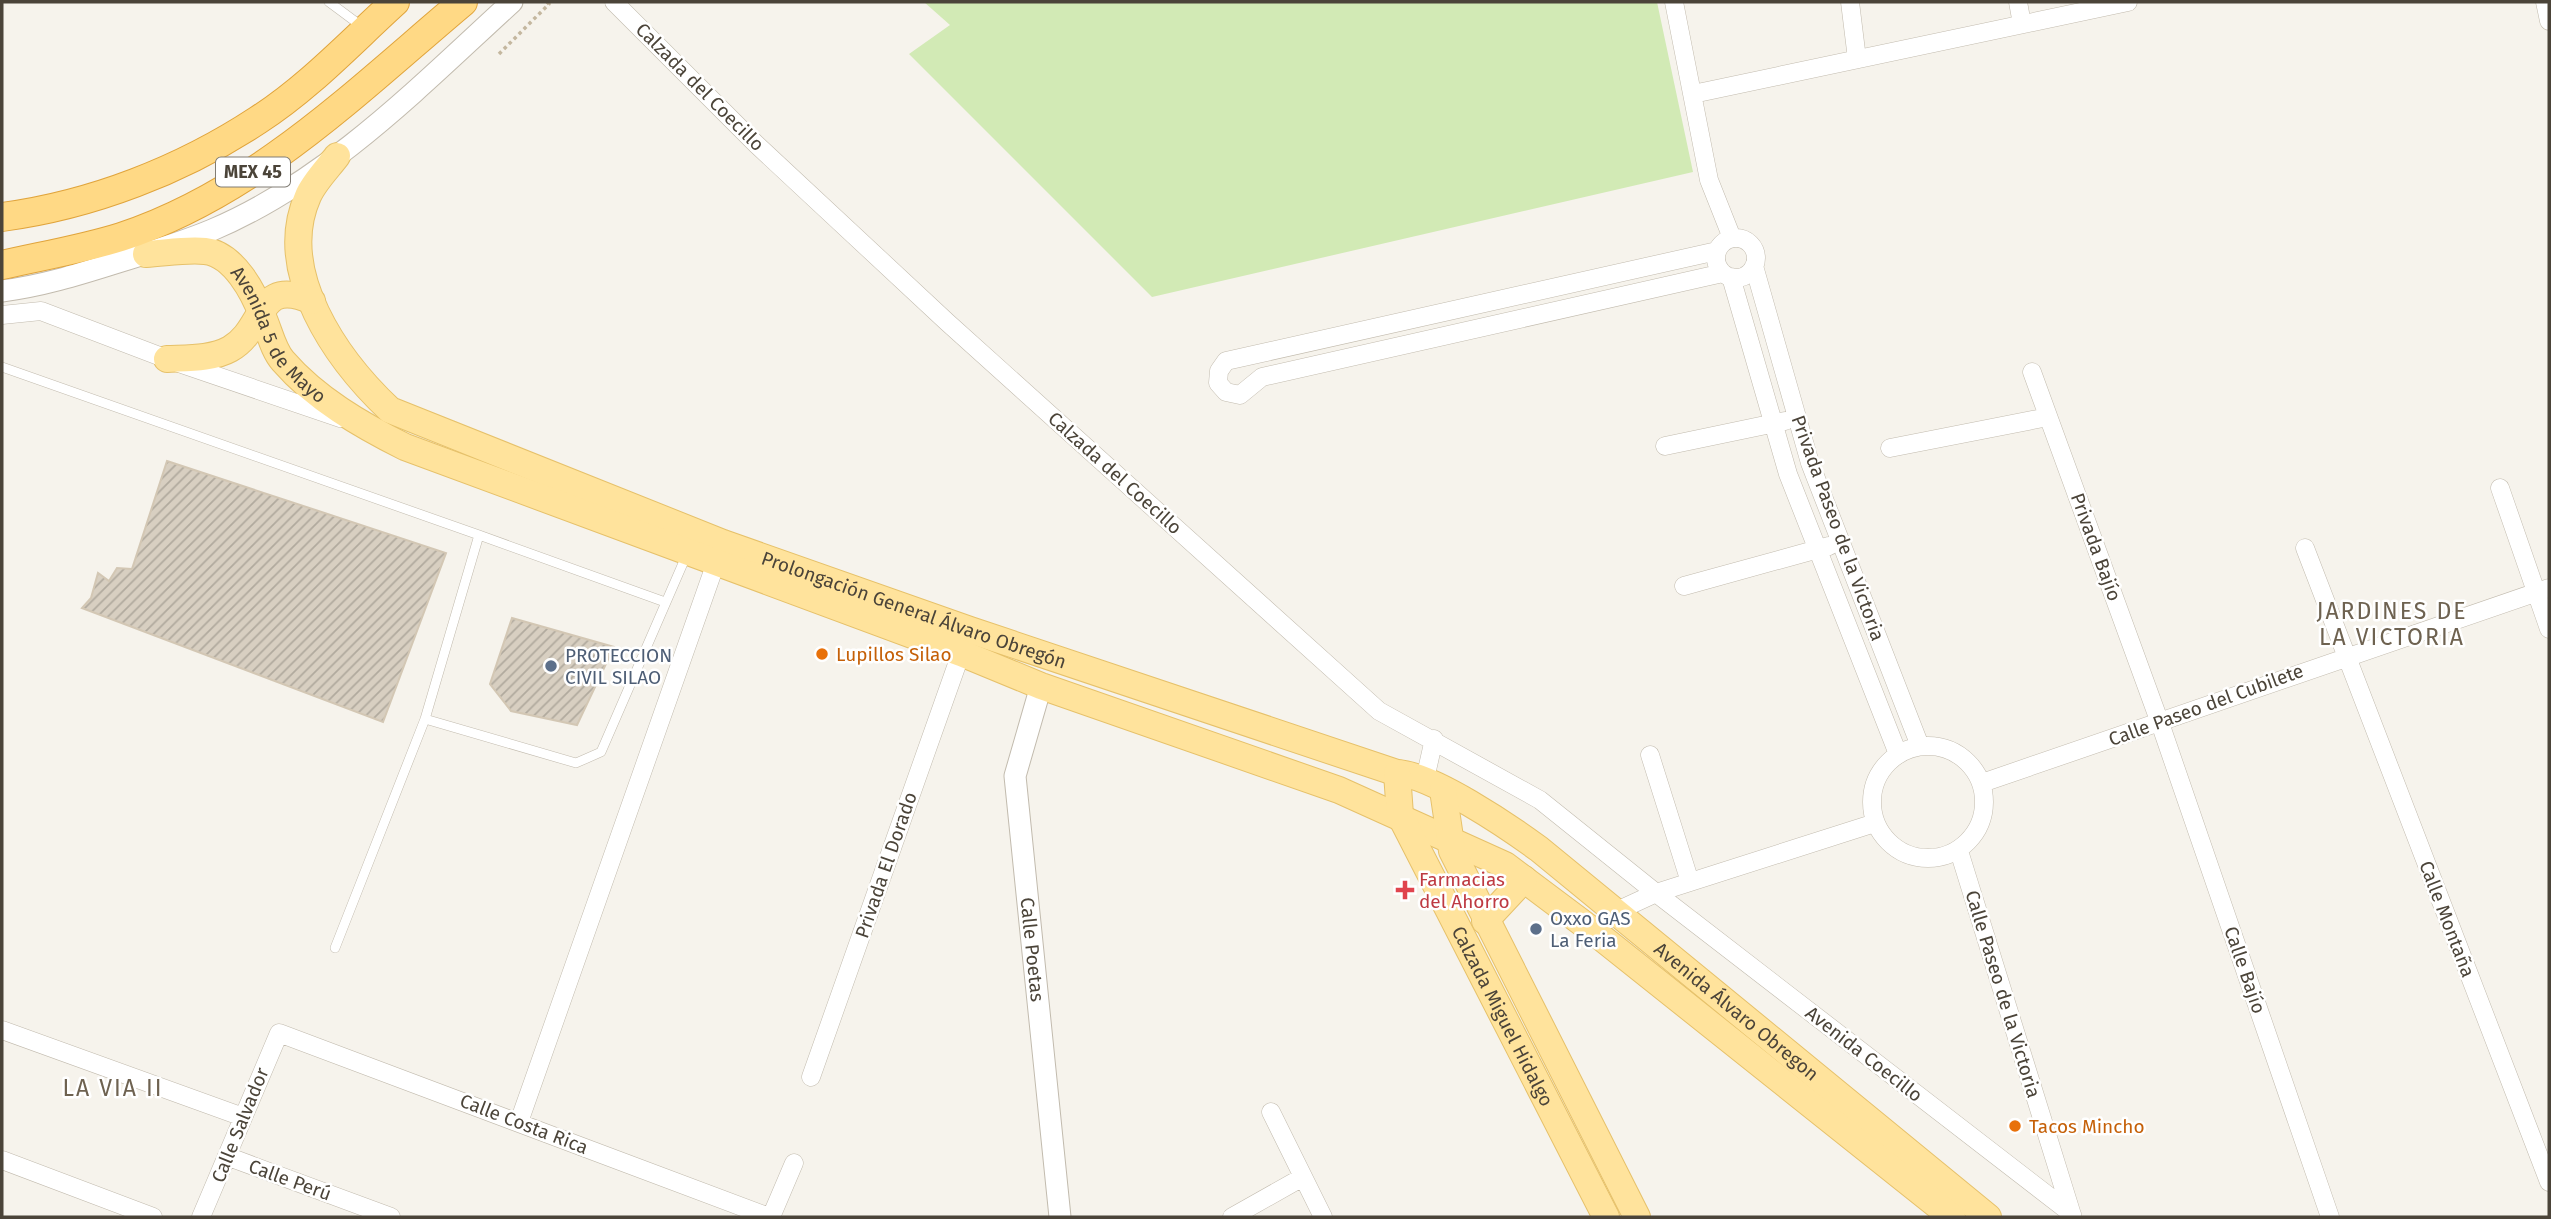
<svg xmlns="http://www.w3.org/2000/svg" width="2551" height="1219" font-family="'Fira Sans',sans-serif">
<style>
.green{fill:#d2eab5}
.building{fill:url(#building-hatch);stroke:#d3c7b4;stroke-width:2}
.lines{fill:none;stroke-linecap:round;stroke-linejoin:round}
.service-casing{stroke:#c2bbae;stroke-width:10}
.minor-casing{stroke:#c2bbae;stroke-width:19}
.tertiary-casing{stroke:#c2bbae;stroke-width:23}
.primary-casing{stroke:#e6c16a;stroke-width:28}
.trunk-casing{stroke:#e0a43c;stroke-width:30}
.path{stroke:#c4b79f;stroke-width:3.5;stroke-dasharray:3.5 3.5;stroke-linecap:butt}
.service{stroke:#fff;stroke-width:9}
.minor{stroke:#fff;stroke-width:18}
.tertiary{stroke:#fff;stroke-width:21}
.primary{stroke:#ffe39c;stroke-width:26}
.trunk{stroke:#ffd985;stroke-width:28}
.food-dot{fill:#e8710a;stroke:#fff;stroke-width:2.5}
.service-dot{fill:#5c6f8a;stroke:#fff;stroke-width:2.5}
.health-dot{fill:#e0444e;stroke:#fff;stroke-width:2.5}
.labels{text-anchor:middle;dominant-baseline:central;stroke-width:5;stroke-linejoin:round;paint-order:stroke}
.shield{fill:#fff;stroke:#817c74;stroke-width:2}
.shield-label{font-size:18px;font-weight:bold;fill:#4b4439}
.street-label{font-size:19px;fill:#4b4439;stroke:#fff}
.food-label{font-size:19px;fill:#c56008;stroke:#fff;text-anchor:start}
.service-label{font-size:19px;fill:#4e5e75;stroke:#fff;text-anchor:start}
.health-label{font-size:19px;fill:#be3a42;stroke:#fff;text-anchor:start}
.quarter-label{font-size:23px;letter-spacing:2px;fill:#6e6250;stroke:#fff}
</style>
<defs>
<pattern id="building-hatch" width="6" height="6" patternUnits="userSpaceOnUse" patternTransform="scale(1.75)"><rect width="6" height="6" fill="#d8cfc1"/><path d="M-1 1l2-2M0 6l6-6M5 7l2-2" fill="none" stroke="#b1aa9e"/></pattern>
</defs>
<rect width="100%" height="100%" fill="#f6f3ec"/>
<path class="green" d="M924,2h733l36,170 -541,125 -243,-243 41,-29z"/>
<path class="building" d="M167,461l279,92 -63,169 -301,-114 9,-10 7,-25 11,8 8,-13 15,1z
M512,618l102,29 -37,78 -66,-14 -21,-27z"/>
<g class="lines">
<g class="service-casing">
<path id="service" d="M329,2l35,26
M2,367l477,168
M425,719l151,44 25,-11 86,-198
M335,948l90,-229 54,-184 186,67"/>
</g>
<g class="minor-casing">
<path id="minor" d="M614,2l142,142 191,178 432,389 161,89 116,93 416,321
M1674,2l35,178 23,58
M1850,2l7,57
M2018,2l4,22
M2545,2l4,19
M1693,94l435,-92
M1716 258a20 20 0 1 1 40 0a20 20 0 1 1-40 0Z
M1717,251l-491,110 -7,10 -1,12 8,9 14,3 22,-18 461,-104
M1754,266l56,197 110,283
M1731,277l57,197 110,280
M2,315l39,-4 126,48 173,59
M2032,372l128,351 170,494
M1665,446l120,-25
M1890,448l158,-31
M2500,488l49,141
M2305,548l244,634
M1684,586l145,-40
M1872 802a56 56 0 1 1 112 0a56 56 0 1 1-112 0Z
M1650,755l40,127
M1425,779l9,-40
M1982,783l567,-195
M1959,851l113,364
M1610,919l7,-8 39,-18 219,-70
M2,1030l241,87
M811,1077l150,-424
M1271,1112l52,105
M519,1122l200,-568
M229,1157l162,60
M2,1160l151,57
M201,1217l78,-184 490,184
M771,1217l23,-54
M1232,1217l71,-40"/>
</g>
<g class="tertiary-casing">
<g id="tertiary">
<path d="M2,291c39,-5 75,-16 113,-28 33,-10 66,-20 97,-33 116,-49 208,-144 300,-228"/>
<path id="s1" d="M1041,686l-26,90 45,441"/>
</g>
</g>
<g class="primary-casing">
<g id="primary">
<path id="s2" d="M337,156c-9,12 -23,26 -29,40 -34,76 29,164 82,214l333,133 247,87 427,143c34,1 112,54 142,76l449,368"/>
<path id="s3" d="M146,254c19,-1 40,-5 59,-3 29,3 49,42 58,66 6,13 10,33 20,44 33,38 78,64 122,86l556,206 80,33 298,104 166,75 92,69 355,283"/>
<path d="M167,359c21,-1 45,0 63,-10 36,-20 26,-73 82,-48"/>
<path id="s4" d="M1397,773l3,42 206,402"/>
<path d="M1443,790l9,61 185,366"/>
<path d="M1485,921l39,-42"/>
</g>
</g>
<g class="trunk-casing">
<path id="trunk" d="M2,217c90,-12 180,-47 256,-97 50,-32 93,-78 137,-118
M2,265c39,-9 81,-16 119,-28 134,-44 236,-146 342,-235"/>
</g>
<path class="path" d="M499,54l50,-50 -2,-2"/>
<use href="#service" class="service"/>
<use href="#minor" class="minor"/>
<use href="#tertiary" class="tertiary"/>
<use href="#primary" class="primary"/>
<use href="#trunk" class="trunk"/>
</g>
<g class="food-dot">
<circle cx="822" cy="654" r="7"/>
<circle cx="2015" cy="1126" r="7"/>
</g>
<g class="service-dot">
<circle cx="551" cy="666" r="7"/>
<circle cx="1536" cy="929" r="7"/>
</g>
<path class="health-dot" d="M1401.5 879.5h7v7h7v7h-7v7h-7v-7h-7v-7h7z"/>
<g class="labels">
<rect class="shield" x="216" y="157.5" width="74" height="29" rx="5"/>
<g class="shield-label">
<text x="253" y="172">MEX 45</text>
</g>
<g class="street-label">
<text transform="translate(700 87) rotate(45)">Calzada del Coecillo</text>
<text stroke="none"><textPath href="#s3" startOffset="175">Avenida 5 de Mayo</textPath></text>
<text transform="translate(1115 473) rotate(42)">Calzada del Coecillo</text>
<text transform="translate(1838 528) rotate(70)">Privada Paseo de la Victoria</text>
<text transform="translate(2096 547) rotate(70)">Privada Bajío</text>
<text stroke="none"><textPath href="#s2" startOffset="854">Prolongación General Álvaro Obregón</textPath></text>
<text transform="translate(2206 705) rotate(-20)">Calle Paseo del Cubilete</text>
<text transform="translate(886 865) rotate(-71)">Privada El Dorado</text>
<text transform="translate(2447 919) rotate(69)">Calle Montaña</text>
<text stroke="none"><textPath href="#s1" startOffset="268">Calle Poetas</textPath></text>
<text transform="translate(2245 970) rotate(71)">Calle Bajío</text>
<text transform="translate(2003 994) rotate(73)">Calle Paseo de la Victoria</text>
<text stroke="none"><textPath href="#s2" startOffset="1782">Avenida Álvaro Obregon</textPath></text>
<text stroke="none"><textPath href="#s4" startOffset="268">Calzada Miguel Hidalgo</textPath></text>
<text transform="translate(1864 1054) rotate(38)">Avenida Coecillo</text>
<text transform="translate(524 1124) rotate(21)">Calle Costa Rica</text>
<text transform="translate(240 1125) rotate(-68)">Calle Salvador</text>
<text transform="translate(290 1180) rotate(20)">Calle Perú</text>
</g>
<g class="food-label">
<text x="836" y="654">Lupillos Silao</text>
<text x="2029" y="1126">Tacos Mincho</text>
</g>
<g class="service-label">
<text x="565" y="655">PROTECCION<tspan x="565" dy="22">CIVIL SILAO</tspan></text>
<text x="1550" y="918">Oxxo GAS<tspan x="1550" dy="22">La Feria</tspan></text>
</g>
<g class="health-label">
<text x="1419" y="879">Farmacias<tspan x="1419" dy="22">del Ahorro</tspan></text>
</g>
<g class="quarter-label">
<text x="2392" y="611">JARDINES DE<tspan x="2392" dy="26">LA VICTORIA</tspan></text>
<text x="113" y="1088">LA VIA II</text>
</g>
</g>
<rect width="2551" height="1219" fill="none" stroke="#4b4439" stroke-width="7"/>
</svg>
